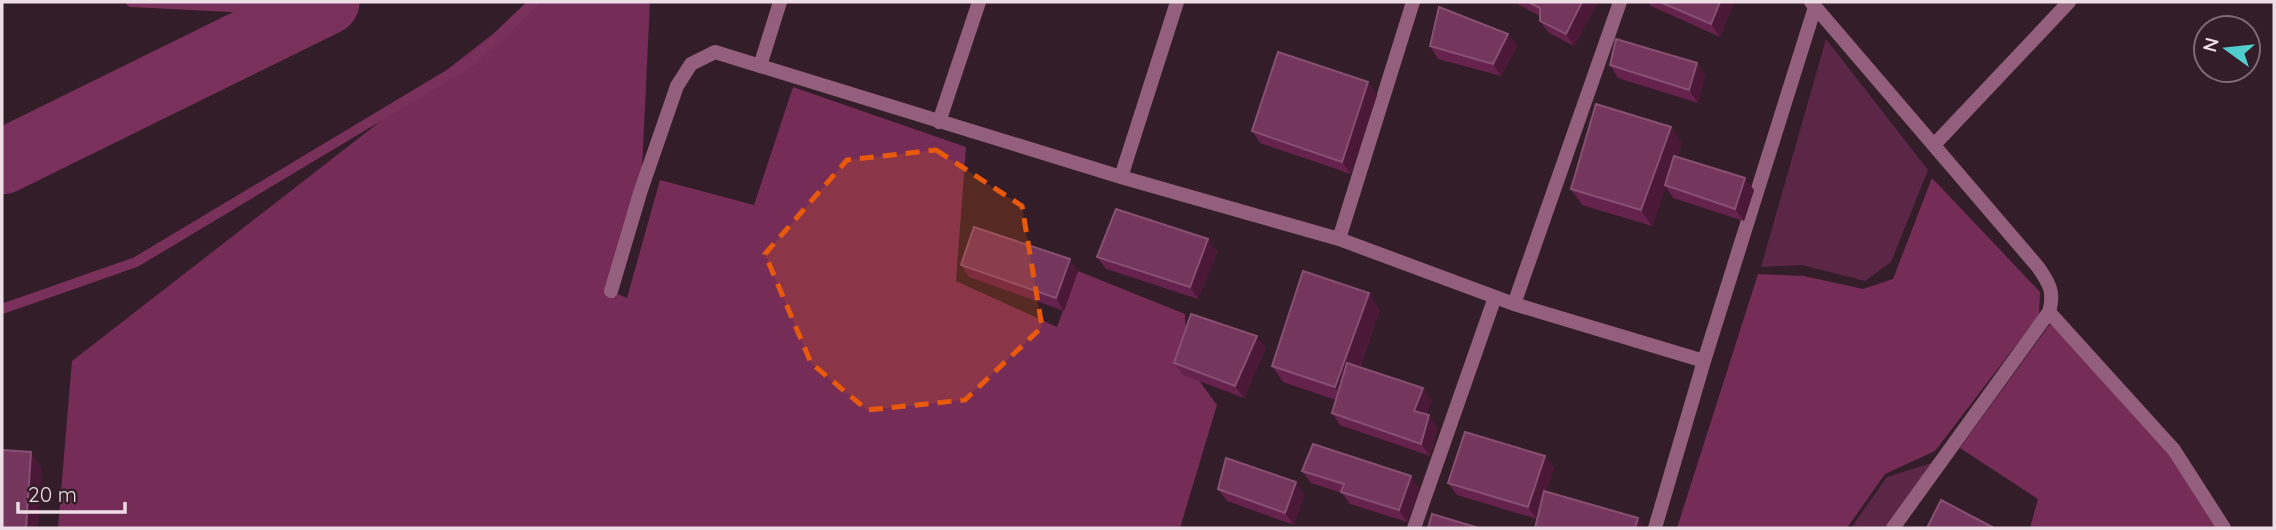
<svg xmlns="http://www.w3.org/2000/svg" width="2276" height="530" font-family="Quicksand,sans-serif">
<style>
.green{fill:#5c2746}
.forest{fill:#752d58}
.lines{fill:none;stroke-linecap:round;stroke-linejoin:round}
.stream{stroke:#79315c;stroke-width:10}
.river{stroke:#79315c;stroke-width:65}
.service{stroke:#935f7c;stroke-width:14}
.minor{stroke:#935f7c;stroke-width:14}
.wall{fill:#65224c}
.shaded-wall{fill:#4b1837}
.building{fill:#74365d;stroke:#875072;stroke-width:2}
.marked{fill:#e8590c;fill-opacity:0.2;stroke:#e8590c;stroke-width:5;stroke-dasharray:14 9;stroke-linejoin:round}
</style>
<rect width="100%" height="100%" fill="#331d29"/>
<path class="green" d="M1826,39l102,131 -37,92 -26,19 -63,-16 -41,2z
M1935,462l-22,37 -27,29h-35l36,-51z"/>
<path class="forest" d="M534,2h116l-9,188 -30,101 16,7 33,-118 94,25 39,-118 173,60 -10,134 101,46 21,-56 107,43 2,50 30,41 -37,123h-1122l14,-167z
M1932,178l108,114 -1,23 -104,136 -50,23 -38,54h-170l81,-254 46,2 59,13 30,-10z
M2050,324l124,126 50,78h-194l8,-29 -78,-51z"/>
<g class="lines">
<path class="stream" d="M131,2l163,8 9,-8
M2,309l134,-47 337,-202 61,-58"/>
<path class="river" d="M2,162l325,-160"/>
<path class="service" d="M1934,145l135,-143"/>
<path class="minor" d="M1811,2l227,265c11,16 17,25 11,45l-156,216
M760,66l20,-64
M939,122l40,-120
M1121,177l56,-175
M1339,239l74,-237
M611,291l30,-101 36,-104 14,-22 24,-12 406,125 218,62 175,65 190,57
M1514,304l106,-302
M2049,312l125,138 50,78
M1414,528l81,-231
M1655,528l49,-167 111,-354"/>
</g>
<path class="wall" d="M1517,2h81l-24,44 -25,-13 -9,-12v-5l-21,-11z
M1648,2h86l-14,35 -69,-31z
M1508,34l9,12 -16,30 -63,-17 -8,-13z
M1697,63l8,13 -7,27 -80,-25 -8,-13z
M1368,82l9,13 -26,79 -91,-31 -8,-12z
M1671,127l11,16 -5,14 77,33 -10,31 -71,-23 -7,-11 -14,39 -70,-21 -11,-16z
M1208,239l9,13 -19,47 -92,-30 -9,-12z
M961,265l117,6 -14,40 -95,-34z
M1380,310l-20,57 72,33 -6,14 12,14 -8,28 -90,-31 -8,-12 4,-13 -53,-18 -11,-16z
M1266,348l-22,50 -61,-23 -9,-12z
M1545,456l9,12 -17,51 -80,-24 -9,-12z
M1302,471l118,18 -13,33 -57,-18 -8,-11 -31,-10z
M1218,489l86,6 -10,30 -67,-24z"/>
<path class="shaded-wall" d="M1582,2h16l-24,44 -8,-12z
M1720,2h14l-14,35 -9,-13z
M1508,34l9,12 -16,30 -8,-12z
M1697,63l8,13 -7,27 -9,-13z
M1368,82l9,13 -26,79 -9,-12z
M1671,127l11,16 -15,43 -2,-1 1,2 -14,39 -11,-16z
M1745,178l9,12 -10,31 -9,-12z
M1208,239l9,13 -19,47 -8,-12z
M1070,259l8,12 -14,40 -8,-13z
M1369,293l11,17 -34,93 -11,-16z
M1257,336l9,12 -22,50 -9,-12z
M1423,388l9,12 -9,23 -9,-12z
M1429,415l9,13 -8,28 -9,-12z
M31,452l11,16 -4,60h-12z
M1545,456l9,12 -17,51 -9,-12z
M1411,476l9,13 -13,33 -8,-12z
M1296,482l8,13 -10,30 -9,-12z
M1638,518l7,10h-10z"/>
<path class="building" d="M1528,2h54l-16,32 -26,-13v-13z
M1660,2h60l-9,22z
M1439,7l69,27 -15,30 -63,-18z
M1616,39l81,24 -8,27 -79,-25z
M1278,52l90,30 -26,80 -90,-31z
M1596,104l75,23 -30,83 -70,-21z
M1674,156l71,22 -10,31 -70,-24z
M1116,209l92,30 -18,48 -93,-30z
M974,227l96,32 -14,39 -95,-33z
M1303,271l66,22 -34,94 -63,-21z
M1191,314l66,22 -22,50 -61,-23z
M1347,363l76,25 -9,23 15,4 -8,29 -89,-31z
M1465,432l80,24 -17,51 -80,-24z
M1313,444l98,32 -12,34 -58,-18 3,-8 -42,-13z
M2,450l29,2 -5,76h-24z
M1226,458l70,24 -11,31 -67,-24z
M1544,491l94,27 -3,10h-100z
M1941,500l53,28h-67z
M1432,514l47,14h-51z"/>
<path class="marked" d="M936,150l86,56 20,121 -77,73 -98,10 -56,-47 -46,-109 82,-94z"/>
<rect width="2276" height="530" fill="none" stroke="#eddde5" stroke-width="7"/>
<g transform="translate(2227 49) rotate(285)"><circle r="33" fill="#331d29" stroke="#7d6a74" stroke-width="2"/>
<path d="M0-5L12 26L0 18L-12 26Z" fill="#52cdce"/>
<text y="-10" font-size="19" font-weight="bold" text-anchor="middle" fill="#eddde5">N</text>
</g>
<path d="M18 502v10h107v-10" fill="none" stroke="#eddde5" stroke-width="3.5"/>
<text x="28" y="502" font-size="21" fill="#eddde5" stroke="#331d29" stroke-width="5" paint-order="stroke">20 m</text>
</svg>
